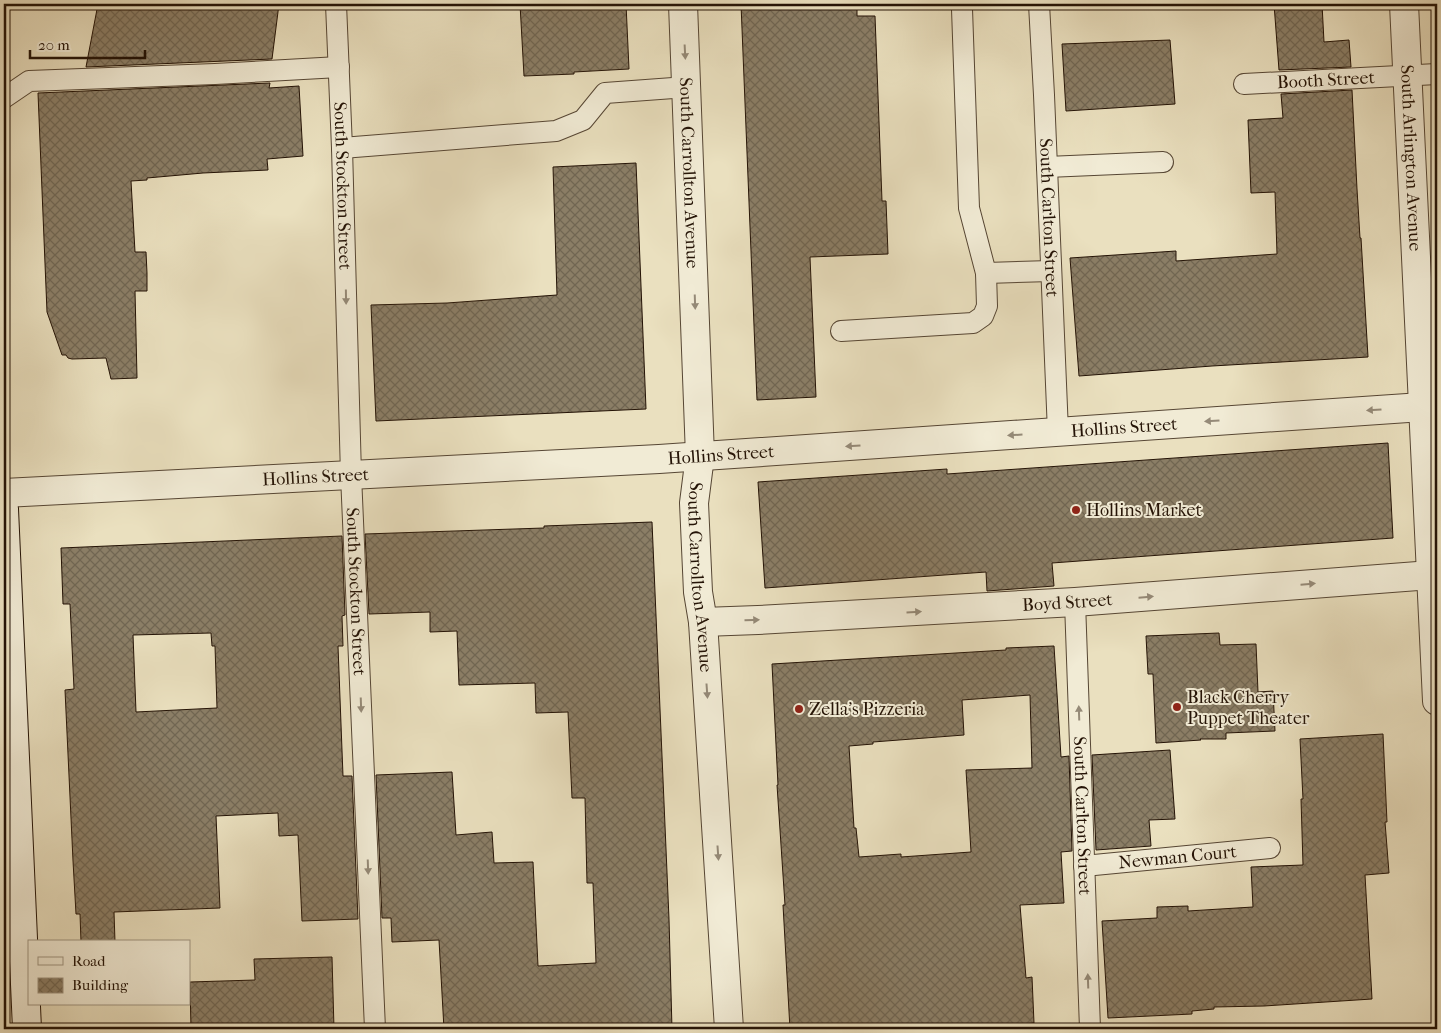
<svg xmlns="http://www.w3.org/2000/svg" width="1441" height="1033" font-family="'IM FELL French Canon',serif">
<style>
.building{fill:url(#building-cross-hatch);stroke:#241306;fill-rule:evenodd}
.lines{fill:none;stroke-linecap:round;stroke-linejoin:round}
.lane-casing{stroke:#564634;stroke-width:22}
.street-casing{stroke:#564634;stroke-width:30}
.secondary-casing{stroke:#241306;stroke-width:30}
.lane{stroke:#f1ebd5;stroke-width:20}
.street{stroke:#f1ebd5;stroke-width:28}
.secondary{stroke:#f1ebd5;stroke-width:28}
.oneway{fill:#958a78}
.poi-dot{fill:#8f2418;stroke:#f1ebd5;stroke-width:2}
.labels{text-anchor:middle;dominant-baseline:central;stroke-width:4;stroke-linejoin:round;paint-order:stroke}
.street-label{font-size:18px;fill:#241306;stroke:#f1ebd5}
.poi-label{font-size:18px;fill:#241306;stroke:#f1ebd5;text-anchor:start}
</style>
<defs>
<pattern id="building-cross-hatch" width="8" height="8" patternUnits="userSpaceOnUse" patternTransform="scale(1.25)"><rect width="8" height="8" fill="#8b7e66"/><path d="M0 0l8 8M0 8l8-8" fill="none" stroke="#716652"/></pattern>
</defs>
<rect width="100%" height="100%" fill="#eae0bf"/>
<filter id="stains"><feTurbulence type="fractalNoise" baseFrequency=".004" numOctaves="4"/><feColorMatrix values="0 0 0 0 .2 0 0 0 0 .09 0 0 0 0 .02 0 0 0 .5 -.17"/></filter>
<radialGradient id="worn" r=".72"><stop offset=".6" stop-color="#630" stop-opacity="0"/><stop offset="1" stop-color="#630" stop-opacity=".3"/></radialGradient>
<path class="building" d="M98,4h181l-7,55 -186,8z
M520,4h106l3,65 -55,3v2l-50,2z
M741,4h116v12h18l7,185h4l2,53 -78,3 6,140 -59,3z
M1274,4h48l2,38 25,-2 2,27 -72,3z
M1170,40l5,64 -109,7 -4,-67z
M270,83l-1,5 30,-2 4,70 -36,3 1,11 -65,3 -56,5v2l-16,1 4,71h11l1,21v18h-12l2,87 -26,1 -5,-21 -34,1 -4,-1 -2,-3h-4l-15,-43 -9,-219z
M1352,90l5,99 3,49h1l7,119 -156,9 -133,10 -9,-118 106,-7v10l101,-7 -2,-62 -24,1 -3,-73 35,-2 -2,-24z
M636,163l10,246 -270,12 -5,-116 76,-2 110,-8 -4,-128z
M1388,443l5,95 -341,25 2,23 -67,5 -1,-19 -221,16 -7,-106 189,-13v5z
M652,522l17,397 3,110h-228l-5,-89 -47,2 -1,-24h-9l-6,-143 76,-3 4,63 36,-3 2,31 39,-1 5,104 58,-3 -3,-80h-6l-2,-85h-13l-4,-86 -32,1 -1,-30 -76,2 -2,-54 -27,1v-20l-61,2 -4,-80 179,-6v-2z
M342,536l3,79 -3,1 1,30h-5l5,130h9l6,143 -56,2 -4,-86 -19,1 -1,-23 -62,3 4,92 -106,4 1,30h-34l-1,-28h-4l-3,-53 -8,-171 9,-1 -4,-85h-7l-2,-56zM211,633l1,13h3l2,62 -81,4 -3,-77z
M1219,633l1,12 36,-1 2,48 15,-1 2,40 -49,2v6h-26l1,1 -45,3 -3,-69h-5l-2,-38z
M1054,646l7,111 8,-1 3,95 -11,1 3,51 -44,2 6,73 6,-1 2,46 -70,6h-174l-7,-124h2l-8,-120h1l-6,-121 234,-14v-2zM1030,695l2,73 -66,2 5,82 -70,5v-3l-42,3 -3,-29h-2l-5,-82 24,-2v-2l91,-7 -2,-35z
M1383,734l4,88h-2l4,51 -24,2 7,124 -108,7 -50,1v2l-22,2v3l-84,4 -6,-97 55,-3v-11l31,-1v5l65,-4 -2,-40 52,-2 -2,-66h2l-3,-60z
M1170,750l5,69 -26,1 2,26 -55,4 -4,-95z
M332,957l2,72h-143l-1,-47 65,-2 -1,-21z"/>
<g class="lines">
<g class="lane-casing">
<g id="lane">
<path id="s1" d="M336,4l6,144 9,327 24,554"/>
<path id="s2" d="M1039,4l5,91 14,337"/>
<path id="s3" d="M1244,84l193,-10"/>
<path d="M4,98l25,-17 186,-7 124,-7"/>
<path d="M342,148l214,-17 27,-11 22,-27 82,-6"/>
<path d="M1047,167l116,-5"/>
<path d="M986,273l65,-2"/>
<path d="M841,331l132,-8 10,-7 4,-10 -1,-33 -17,-65 -7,-199"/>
<path id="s4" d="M1075,602l15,427"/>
<path id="s5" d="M1084,866l186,-18"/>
</g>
</g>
<g class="street-casing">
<g id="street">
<path id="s6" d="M683,4l17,452 -6,47 4,89 5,30 26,407"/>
<path id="s7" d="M1404,4l33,697"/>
<path id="s8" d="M4,493l655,-34 778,-53"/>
<path id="s9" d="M703,622l55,-2 317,-18 356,-27"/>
</g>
</g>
<g class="secondary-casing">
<path id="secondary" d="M4,509l23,520"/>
</g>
<use href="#lane" class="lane"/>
<use href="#street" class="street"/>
<use href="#secondary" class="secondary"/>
</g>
<defs><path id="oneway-solid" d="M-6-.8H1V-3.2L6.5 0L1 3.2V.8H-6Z" transform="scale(1.25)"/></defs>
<g class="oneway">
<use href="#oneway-solid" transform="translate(685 52) rotate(87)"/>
<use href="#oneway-solid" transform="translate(346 297) rotate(89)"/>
<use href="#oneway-solid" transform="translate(695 302) rotate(88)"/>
<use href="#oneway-solid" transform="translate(1374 410) rotate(176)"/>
<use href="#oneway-solid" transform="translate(1212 421) rotate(176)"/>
<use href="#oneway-solid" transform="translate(1015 435) rotate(176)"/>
<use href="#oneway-solid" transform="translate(853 446) rotate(176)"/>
<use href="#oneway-solid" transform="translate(1308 584) rotate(-5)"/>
<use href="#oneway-solid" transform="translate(1146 597) rotate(-5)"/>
<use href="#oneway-solid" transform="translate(914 612) rotate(-3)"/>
<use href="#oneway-solid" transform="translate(752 620) rotate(-2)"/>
<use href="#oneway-solid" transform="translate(707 691) rotate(86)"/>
<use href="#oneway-solid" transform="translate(361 705) rotate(88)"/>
<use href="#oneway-solid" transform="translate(1079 713) rotate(-92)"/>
<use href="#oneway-solid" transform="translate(718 853) rotate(86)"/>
<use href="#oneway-solid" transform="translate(368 867) rotate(88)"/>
<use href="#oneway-solid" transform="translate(1088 981) rotate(-92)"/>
</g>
<g class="poi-dot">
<circle cx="1076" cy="510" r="5"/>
<circle cx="1177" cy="707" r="5"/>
<circle cx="799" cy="709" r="5"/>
</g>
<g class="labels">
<g class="street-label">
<text stroke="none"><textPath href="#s3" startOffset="82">Booth Street</textPath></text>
<text stroke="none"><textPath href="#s7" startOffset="154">South Arlington Avenue</textPath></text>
<text stroke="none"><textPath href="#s6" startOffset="169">South Carrollton Avenue</textPath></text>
<text stroke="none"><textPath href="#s1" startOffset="182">South Stockton Street</textPath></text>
<text stroke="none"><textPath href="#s2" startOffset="214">South Carlton Street</textPath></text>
<text stroke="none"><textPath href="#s8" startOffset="1122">Hollins Street</textPath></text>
<text stroke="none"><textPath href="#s8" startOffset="718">Hollins Street</textPath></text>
<text stroke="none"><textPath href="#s8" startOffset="312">Hollins Street</textPath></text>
<text stroke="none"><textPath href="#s6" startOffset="574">South Carrollton Avenue</textPath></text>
<text stroke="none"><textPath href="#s1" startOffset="588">South Stockton Street</textPath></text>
<text stroke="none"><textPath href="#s9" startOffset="365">Boyd Street</textPath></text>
<text stroke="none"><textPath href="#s4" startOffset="214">South Carlton Street</textPath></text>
<text stroke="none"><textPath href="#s5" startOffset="94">Newman Court</textPath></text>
</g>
<g class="poi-label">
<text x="1086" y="510">Hollins Market</text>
<text x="1187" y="697">Black Cherry<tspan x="1187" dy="21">Puppet Theater</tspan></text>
<text x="809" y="709">Zella's Pizzeria</text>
</g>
</g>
<rect width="1441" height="1033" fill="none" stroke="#eae0bf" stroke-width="20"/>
<rect x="5" y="5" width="1431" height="1023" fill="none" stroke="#241306" stroke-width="2.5"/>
<rect x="10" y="10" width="1421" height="1013" fill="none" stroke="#241306"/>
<rect x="28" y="940" width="162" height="65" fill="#f1ebd5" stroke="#9f9582"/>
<rect x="38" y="957" width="25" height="8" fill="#f1ebd5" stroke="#9f9582"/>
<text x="72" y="966" font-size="15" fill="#241306">Road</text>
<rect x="38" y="978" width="25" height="15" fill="url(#building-cross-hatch)" stroke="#9f9582"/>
<text x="72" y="990" font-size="15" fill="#241306">Building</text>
<path d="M30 50v8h115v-8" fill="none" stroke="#241306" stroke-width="2.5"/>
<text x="38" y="50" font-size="15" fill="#241306" stroke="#f1ebd5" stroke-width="4" paint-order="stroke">20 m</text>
<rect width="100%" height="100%" filter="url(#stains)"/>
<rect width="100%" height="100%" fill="url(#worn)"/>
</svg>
